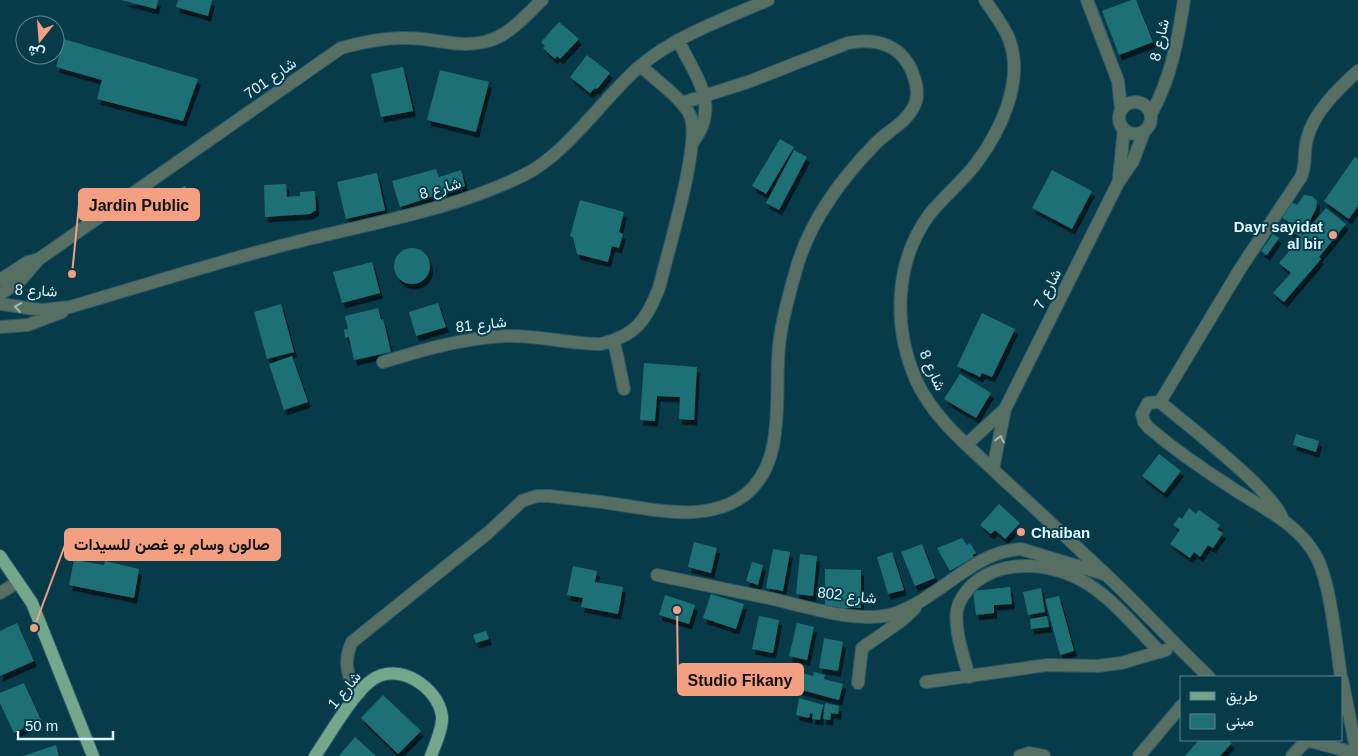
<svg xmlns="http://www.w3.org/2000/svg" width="1358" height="756" font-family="Helvetica,Vazirmatn,sans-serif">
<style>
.building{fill:#1f7076;filter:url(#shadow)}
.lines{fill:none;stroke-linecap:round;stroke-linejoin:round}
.minor-casing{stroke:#295967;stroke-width:14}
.major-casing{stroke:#295967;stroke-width:14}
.minor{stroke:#566f62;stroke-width:12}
.major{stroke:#73a78c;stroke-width:12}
.oneway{stroke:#a0b9b8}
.poi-dot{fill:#f2a081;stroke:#073b4a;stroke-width:2}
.labels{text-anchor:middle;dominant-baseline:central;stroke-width:4;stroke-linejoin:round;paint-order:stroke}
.street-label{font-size:15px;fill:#ddf5fe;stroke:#073b4a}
.poi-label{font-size:15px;font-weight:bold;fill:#ddf5fe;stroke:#073b4a;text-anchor:end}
.leader{fill:none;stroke:#f2a081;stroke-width:2}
.callout-dot{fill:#f2a081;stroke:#073b4a;stroke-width:2}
.callout{fill:#f2a081;stroke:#f2a081;stroke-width:2}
.callout-label{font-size:16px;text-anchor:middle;font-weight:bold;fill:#111}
</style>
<defs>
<filter id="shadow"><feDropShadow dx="3" dy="5.5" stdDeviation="0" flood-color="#0009"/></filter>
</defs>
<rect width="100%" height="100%" fill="#073b4a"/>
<path class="building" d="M121,0h37l-2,9z
M178,0h34l-4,16 -32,-9z
M1131,0h5l17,42 -34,13 -17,-44z
M559,22l20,17 -19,20 -3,-3 -2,3 -12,-11 2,-2 -4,-4z
M64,39l134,40 -15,42 -86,-22 5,-19 -46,-13z
M587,55l23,18 -13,16 -2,-1 -5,5 -20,-16z
M403,67l10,44 -32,6 -10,-43z
M440,70l49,12 -13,50 -49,-12z
M780,139l14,8 -28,47 -14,-8z
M794,150l13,7 -28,53 -13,-7z
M1355,157l3,2v47l-9,13 -25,-18z
M436,169l3,8 22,-7 4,16 -65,21 -8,-26z
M1052,170l40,21 -20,38 -40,-21z
M377,173l8,37 -39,9 -9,-37z
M286,184l1,13 13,-1v-4l15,-1 1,19 -6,4 -45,3 -1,-32z
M185,186l4,6 -19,11 -4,-7z
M1304,195l8,1 5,5 -1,8 -15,28 -17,-9 4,-7 -6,-3 9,-16 6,3z
M580,200l44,12 -5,20 4,2 -4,14 -7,-2 -4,16 -31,-8 -4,-17 -3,-1z
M1326,208l20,16 -27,33 2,2 -37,43 -11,-9 18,-20 -12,-10z
M1273,234l6,4 -12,17 -6,-4z
M394 266a18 18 0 1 1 36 0a18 18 0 1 1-36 0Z
M372,262l8,31 -38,10 -9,-31z
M438,303l8,24 -30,9 -7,-24z
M281,304l13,48 -27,7 -13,-47z
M378,308l3,12 2,-1 8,33 -37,8 -5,-23 -4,1 -1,-8 4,-1 -3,-13z
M982,313l33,16 -23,48 -10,-4 -2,4 -23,-11z
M292,356l16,46 -24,8 -15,-46z
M644,363l53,4 -3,53 -15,-1 1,-22 -23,-1 -2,25 -15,-1z
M960,374l31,19 -15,25 -32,-19z
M1296,434l23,7 -3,11 -23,-7z
M1159,454l22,17 -17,22 -22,-17z
M999,504l21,19 -15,16 -10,-9 -4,4 -11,-9z
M1189,508l7,6 3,-4 21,15 -3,4 6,4 -10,15 -5,-3 -8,12 -6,-5 -4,6 -20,-14 10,-14 -7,-5 6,-8 3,2z
M962,538l5,7 3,-2 6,10 -4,2 2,2 -24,14 -13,-23z
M694,542l23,6 -6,25 -23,-6z
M922,544l13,34 -20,8 -14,-34z
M773,549l17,3 -7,39 -17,-3z
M892,552l12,38 -16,4 -11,-37z
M800,554l17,2 -4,40 -17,-2z
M74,560l30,5 1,-4 34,8 -5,29 -65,-13z
M752,562l11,3 -5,20 -12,-4z
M573,566l24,5 -2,11 28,5 -5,27 -37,-7 2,-9 -16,-3z
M825,569l36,1v38h-36z
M1010,587l2,17 -18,1v8l-18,2 -3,-24z
M1041,588l4,24 -17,3 -5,-23z
M711,594l33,10 -8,25 -33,-11z
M665,595l30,10 -6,19 -30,-9z
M1059,596l15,55 -14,4 -15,-56z
M759,616l20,4 -6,33 -21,-4z
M1047,616l2,11 -18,2 -1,-10z
M17,623l17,38 -34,15v-45z
M797,623l17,4 -7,33 -18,-4z
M486,631l3,8 -13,4 -3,-8z
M824,638l19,4 -5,29 -19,-3z
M798,672l15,4 1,-4 11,3 -1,4 19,5 -4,16 -45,-12z
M24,683l17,37 -27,13 -14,-30v-10z
M383,695l38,36 -23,23 -37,-36z
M799,698l24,7 -3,15 -8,-1 1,-5 -3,-1 -1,5 -13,-3z
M825,703l14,3 -1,8 -7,-1 -1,7 -7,-1z
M355,737l21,19h-37z
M1199,740h29l4,3 -12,13h-35z
M56,745l3,11h-36z"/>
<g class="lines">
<g class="minor-casing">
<path id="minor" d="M985,0c8,12 19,26 24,39 16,42 -9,93 -34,126 -14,18 -32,32 -46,50 -35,48 -36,112 -13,165 18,40 55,68 86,98 32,29 64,59 96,89 38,35 73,74 111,110
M1087,0l31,81 3,28
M678,40c17,36 44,66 14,103
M1119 118a16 16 0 1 1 32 0a16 16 0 1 1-32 0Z
M1151,114c20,-35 27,-75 33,-114
M1119,178l5,-49
M0,280l28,-18 11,-3 302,-211c22,-6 44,-11 67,-10 26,0 50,10 76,4 24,-5 41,-26 58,-42
M0,294l19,-12 20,-23
M0,304l42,6 28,-3c75,-22 150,-46 226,-65 75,-19 157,-32 228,-67 42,-20 80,-78 116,-109 37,-31 85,-47 128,-66
M0,327l28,-2 34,-13
M614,341l10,48
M383,362c40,-12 80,-24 123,-26 31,-1 64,8 95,8 35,-8 46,-25 58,-56 8,-33 41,-142 32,-170 -5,-17 -37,-39 -50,-52
M1160,402l80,-133 61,-92c6,-13 2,-25 6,-38 6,-26 32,-51 51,-68
M967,444l38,-35
M993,469l12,-60 113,-226 15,-22 11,-29
M1283,520c-9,-29 -96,-95 -123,-118l-12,1 -6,11 2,8 5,6c25,21 52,40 80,58 31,21 70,37 88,72 14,28 19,87 24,119
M657,575c38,8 77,16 116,24 34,8 86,25 120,15 45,-14 80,-63 128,-65l83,25
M0,593l18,-11
M969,677c-5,-20 -15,-46 -12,-67 2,-10 9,-19 16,-26 32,-27 81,-21 115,0 27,17 50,46 72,68
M1342,679l15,75
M926,682l121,-17 51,1 23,-3 45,-13
M858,683l4,-35 39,-27 14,-13
M359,693c-13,-16 -16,-32 -7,-51l137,-110 33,-31 15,-5h12c24,3 48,5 72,9 39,6 90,17 125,-11 41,-33 28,-100 33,-147 2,-25 10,-53 17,-77 13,-48 46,-92 80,-127 13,-13 30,-20 38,-37 5,-9 3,-20 0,-29 -10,-31 -36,-40 -66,-34l-100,39 -66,21
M1306,740l52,14
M1020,756l9,-3 15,3
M1139,756l43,-51
M1292,756l15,-16"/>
</g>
<g class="major-casing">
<path id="major" d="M0,556l32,47 61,153
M315,756c14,-20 38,-63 57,-76 26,-19 66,7 70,36 1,12 -7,29 -11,40"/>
</g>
<use href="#minor" class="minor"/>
<use href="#major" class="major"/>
</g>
<defs><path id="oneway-chevron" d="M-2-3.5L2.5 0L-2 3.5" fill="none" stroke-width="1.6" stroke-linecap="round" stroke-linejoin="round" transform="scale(1.25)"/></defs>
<g class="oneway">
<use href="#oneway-chevron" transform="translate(18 307) rotate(-171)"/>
<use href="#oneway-chevron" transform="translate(1000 439) rotate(-79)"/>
</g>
<g class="poi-dot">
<circle cx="1333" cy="235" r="5"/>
<circle cx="1021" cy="532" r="5"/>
</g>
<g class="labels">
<g class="street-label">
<text transform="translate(1159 40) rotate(-77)">شارع 8</text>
<text transform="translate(270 78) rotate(-35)">شارع 701</text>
<text transform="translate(440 188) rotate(-16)">شارع 8</text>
<text transform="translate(1047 289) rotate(-63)">شارع 7</text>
<text transform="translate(36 290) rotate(3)">شارع 8</text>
<text transform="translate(481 324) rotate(-6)">شارع 81</text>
<text transform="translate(933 370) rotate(66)">شارع 8</text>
<text transform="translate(847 595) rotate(6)">شارع 802</text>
<text transform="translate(344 690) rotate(-51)">شارع 1</text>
</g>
<g class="poi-label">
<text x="1323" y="226">Dayr sayidat<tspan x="1323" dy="17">al bir</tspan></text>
<text x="1031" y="532" text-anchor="start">Chaiban</text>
</g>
</g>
<path class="leader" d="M72 274L79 205M34 628L65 545M677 610L678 680"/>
<g class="callout-dot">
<circle cx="72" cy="274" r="5"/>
<circle cx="34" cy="628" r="5"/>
<circle cx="677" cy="610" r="5"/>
</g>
<g class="callout">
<rect x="79" y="189" width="120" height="31" rx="5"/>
<rect x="65" y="529" width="215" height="31" rx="5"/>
<rect x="678" y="664" width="125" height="31" rx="5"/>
</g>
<g class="callout-label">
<text x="139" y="211">Jardin Public</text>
<text x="172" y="550">صالون وسام بو غصن للسيدات</text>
<text x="740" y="686">Studio Fikany</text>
</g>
<rect x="1180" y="676" width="162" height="65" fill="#073b4a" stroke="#5d8592"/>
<rect x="1190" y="692" width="25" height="8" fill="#73a78c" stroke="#5d8592"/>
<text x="1226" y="701" font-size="15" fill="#ddf5fe">طريق</text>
<rect x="1190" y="714" width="25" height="15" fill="#1f7076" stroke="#5d8592"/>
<text x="1226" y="726" font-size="15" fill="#ddf5fe">مبنى</text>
<g transform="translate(40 40) rotate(197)"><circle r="24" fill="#073b4a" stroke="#5d8592"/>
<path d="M0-4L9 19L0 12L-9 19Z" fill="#f2a081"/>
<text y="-8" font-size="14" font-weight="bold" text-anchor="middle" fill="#ddf5fe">ش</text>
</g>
<path d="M18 731v8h95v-8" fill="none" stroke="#ddf5fe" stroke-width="2.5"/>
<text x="25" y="731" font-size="15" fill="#ddf5fe" stroke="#073b4a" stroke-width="4" paint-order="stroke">50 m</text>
</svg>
